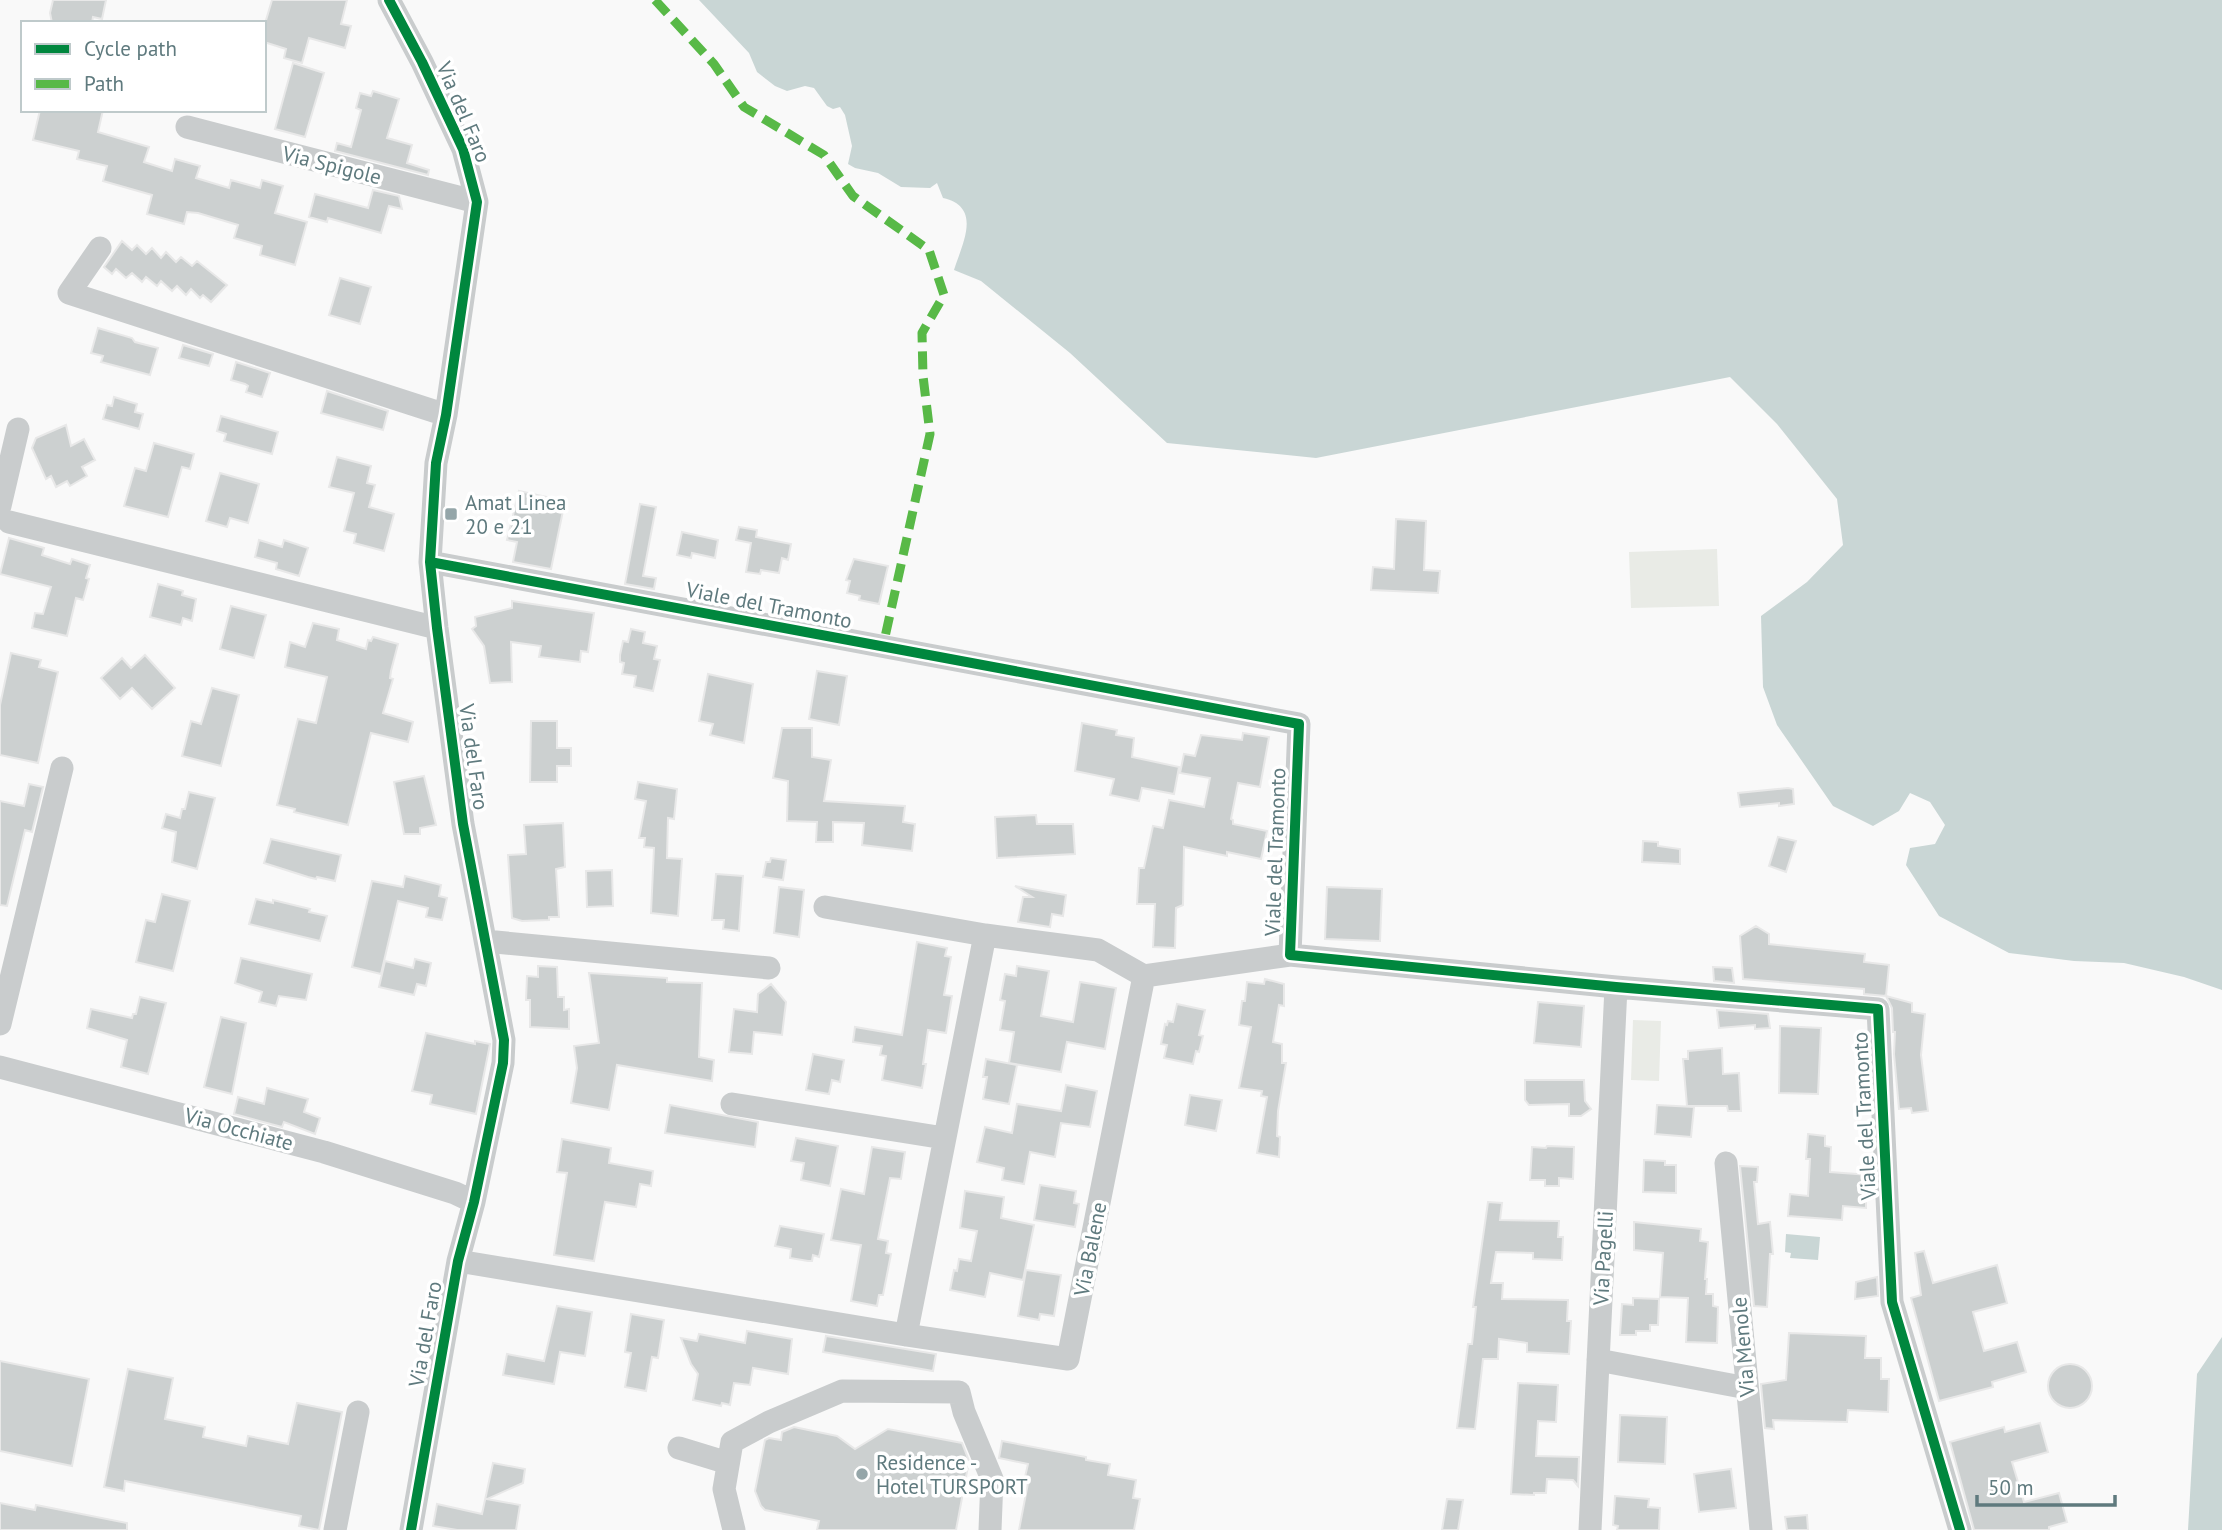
<svg xmlns="http://www.w3.org/2000/svg" width="2222" height="1530" font-family="'PT Sans',sans-serif">
<style>
.green{fill:#e9ebe6}
.water{fill:#c9d6d5}
.building{fill:#ccd0d0;stroke:#e8e8e8;stroke-width:2}
.lines{fill:none;stroke-linecap:round;stroke-linejoin:round}
.minor{stroke:#c9cccd;stroke-width:23}
.quiet{stroke:#58b947;stroke-width:9;stroke-dasharray:18 9;stroke-linecap:butt}
.cycleway-casing{stroke:#fff;stroke-width:15}
.cycleway{stroke:#00873e;stroke-width:10}
.poi-dot{fill:#95a6a9;stroke:#fff;stroke-width:2.5}
.labels{text-anchor:middle;dominant-baseline:central;stroke-width:7;stroke-linejoin:round;paint-order:stroke}
.street-label{font-size:21px;fill:#5f7a7e;stroke:#fff}
.poi-label{font-size:21px;fill:#5f7a7e;stroke:#fff;text-anchor:start}
</style>
<rect width="100%" height="100%" fill="#f9f9f9"/>
<path class="green" d="M1717,549l2,57 -88,2 -2,-56z
M1633,1020l28,1 -2,60 -28,-1z"/>
<path class="water" d="M699,0h1523v990l-38,-13 -60,-14 -50,-2 -65,-8 -70,-37 -33,-51 4,-17 25,-4 10,-19 -15,-23 -20,-9 -11,18 -26,15 -40,-20 -56,-81 -14,-38 -2,-71 46,-34 36,-37 -6,-46 -60,-75 -47,-47 -414,81 -149,-15 -97,-90 -89,-72 -27,-11c8,-26 29,-63 -11,-72l-6,-15 -7,5 -29,-1 -23,-14 -23,-5 -7,-4 4,-18 -7,-31 -5,-8 -7,2 -6,-3 -13,-18 -9,-2 -18,5 -12,-5 -18,-14 -8,-19z
M1786,1234l34,3 -2,23 -28,-2 1,-5 -6,-1z
M2222,1337v193h-34l9,-156z"/>
<path class="building" d="M53,0h53l-4,19 -9,-2 -1,6h-40l-2,-10z
M272,0h75l-6,24 10,2 -6,22 -36,-10 -7,25 -18,-5 2,-9 -22,-7v-15z
M293,63l31,10 -19,64 -30,-8z
M373,91l26,8 -12,39 25,7 -5,18 22,7 -1,5 -93,-24 2,-8 14,4 10,-37 -5,-2 4,-15 11,3z
M40,110h63l-5,22 51,15 -5,15 28,9 3,-12 25,7 -4,12 33,10 2,-8 29,8 2,-8 21,6 -8,27 32,9 -12,43 -35,-10 2,-9 -28,-8 4,-13 -40,-12 -11,-1 -3,12 -37,-10 5,-19 -49,-14 4,-15 -30,-7 2,-8 -46,-11z
M373,190l26,6 3,13 -13,-3 -8,27 -53,-15 -1,4 -18,-5 6,-23 53,14z
M122,241l10,9 5,-5 9,9 6,-6 9,10 5,-6 10,10 5,-5 11,9 5,-5 30,24 -16,17 -8,-7 -3,3 -9,-9 -5,6 -9,-9 -5,5 -11,-10 -4,5 -11,-9 -4,5 -10,-9 -6,5 -10,-9 -4,5 -8,-7z
M340,278l31,9 -11,37 -31,-9z
M98,328l34,10 3,4 23,6 -8,27 -49,-13 2,-6 -12,-3z
M183,345l30,9 -4,12 -30,-8z
M236,362l34,11 -8,24 -16,-5 2,-6 -3,-2 -14,-4z
M327,391l61,20 -5,19 -62,-17z
M114,397l23,7 -2,8 8,2 -4,15 -36,-10 4,-14 5,1z
M221,416l57,16 -6,22 -48,-13 2,-7 -9,-3z
M66,425l5,21 13,-7 11,21 -13,7 5,9 -17,10 -3,-5 -11,6 -5,-11 -5,3 -14,-31 4,-10z
M154,443l40,11 -4,15 -8,-2 -14,50 -44,-11 11,-38 11,3z
M337,457l34,9 -4,17 8,2 -6,22 25,7 -10,37 -30,-8 2,-9 -12,-3 10,-38 -25,-6z
M220,473l39,11 -11,39 -18,-5 -3,9 -21,-6z
M519,491l46,10 -14,68 -38,-7 4,-20 -10,-2z
M640,504l16,3 -13,69 13,2 -2,11 -29,-5z
M1396,519l30,2 -2,49 16,1 -2,22 -67,-3 2,-23 21,2z
M739,527l18,3 -1,7 35,7 -3,16 -6,-2 -3,15 -18,-3 -1,4 -14,-2 5,-29 -15,-3z
M682,532l36,8 -3,18 -23,-5 -1,5 -14,-3z
M9,538l35,10 -2,7 28,9 2,-5 18,6 -4,13 3,1 -6,21 -7,-2 -9,38 -35,-8 3,-15 8,1 8,-27 -51,-13z
M259,540l23,7 2,-7 24,8 -9,28 -23,-7 1,-6 -22,-6z
M854,559l34,7 -9,38 -20,-4 1,-4 -13,-3 3,-12 -4,-1z
M158,584l22,6 3,1 -1,4 14,4 -4,22 -9,-3 -2,7 -31,-8z
M512,601l82,12 -6,39 -7,-1 -1,11 -41,-5 2,-11 -30,-4 1,40 -22,1 -6,-37 -12,-17 4,-3 -1,-9 37,-9z
M231,606l35,9 -12,43 -34,-9z
M313,623l26,6 -2,11 29,9 2,-9 3,1 2,-4 25,7 -7,27 -1,7 3,1 -10,34 30,9 -5,20 -37,-9 -23,92 -54,-13 1,-3 -18,-4 21,-86 18,4 11,-46 -42,-10 5,-25 15,5z
M631,629l14,3 -2,11 14,3 -3,13 6,1 -7,31 -19,-4 2,-11 -14,-2 2,-11 -4,-1v-7l3,-14 5,1z
M11,653l30,7 -2,7 19,5 -20,91 -38,-8v-50z
M145,655l30,33 -23,21 -20,-21 -12,11 -19,-21 21,-20 9,10z
M817,671l30,5 -8,49 -30,-6z
M708,674l45,10 -9,59 -34,-8 3,-11 -14,-3z
M212,688l27,7 -18,71 -39,-10 9,-35 10,3z
M531,721h26v27h14v18h-14v16h-27z
M1082,723l35,7 -1,5 18,3 -2,19 47,10 -5,27 -32,-6 -3,13 -29,-6 4,-16 -39,-8z
M782,728h30v29l19,3 -7,41 81,5 -2,16 12,2 -3,27 -50,-6 2,-22 -31,-1v20h-17l1,-20 -30,-1 1,-40 -15,-3z
M1243,733l26,4 -9,50 -22,-4 -7,36 2,1v4l34,7 -6,28 -34,-7v4l-43,-9 -1,58 -7,3 -1,40 -22,-1 2,-43h-18l2,-36h5l9,-42 10,2 6,-28 35,7 6,-29 -30,-5 4,-19 11,2 6,-21 41,5z
M424,776l12,49 -16,3v6h-16l-10,-52z
M638,782l39,7 -3,30 -6,-1 -1,40 15,1 -4,57 -27,-3 3,-65 -10,-1 1,-9h-6l7,-37 -11,-2z
M29,784l14,3 -11,45 -7,-2 -18,76 -7,-1v-104l24,5z
M1788,788l5,1 1,15 -15,2v-3l-39,4 -2,-14z
M189,792l26,6 -18,71 -25,-7 4,-30 -14,-4 4,-14 14,4 2,-9h3z
M1036,815l1,9h36l2,30 -78,4 -2,-41z
M563,823l2,44 -9,2 3,48h-10v3l-27,1 -10,-3 -4,-63 18,-1 -2,-29z
M1778,837l18,4 -10,31 -17,-6z
M271,839l70,16 -6,26 -18,-4 -1,2 -8,-2 -44,-14z
M1643,841l15,1v4l22,3v15l-38,-2z
M771,858l15,2 -3,20 -20,-3 3,-15h4z
M612,870l1,36 -26,1 -1,-36z
M716,874l27,2 -4,55 -16,-2 1,-9h-12z
M405,876l36,9 -2,11 8,2 -5,22 -16,-3 2,-9 -30,-7 -17,73 -29,-7 20,-86 31,6z
M1015,886l51,9 -3,21 -11,-2 -2,13 -32,-5 5,-25h9z
M779,887l25,3 -5,47 -25,-4z
M1327,887l55,2 -2,52 -55,-2z
M162,894l28,7 -17,70 -37,-9 10,-42 9,2z
M256,899l17,4v-3l37,9 -1,3 18,4 -7,25 -71,-17z
M1756,926l13,8v10l96,10 -1,8 25,3 -3,31 -22,-2v-5l-121,-10 -3,-43z
M917,942l30,6 -2,8 6,1 -7,38 8,1 -6,37 -18,-3 -5,34h3l-4,24 -40,-8 4,-24 -6,-1 2,-9 -29,-4 2,-15 47,8z
M241,958l71,16 -6,26 -27,-4 -3,10 -17,-4 3,-10 -27,-9z
M415,959l16,4 -5,23 -9,-2 -3,11 -35,-8 6,-26 28,7z
M538,966l19,1 1,30h6v13l5,-1v20l-39,-2v-27h-4l1,-24 11,1z
M1017,966l32,5 -8,45 32,6 7,-40 36,6 -11,61 -38,-7 -6,30 -52,-9 5,-31 -14,-2 5,-29 -5,-1 5,-26 11,2z
M1713,967l19,1 2,15 -20,-2z
M589,973l78,5v4l35,1 -3,74 15,3 -2,21 -95,-16 -8,45 -38,-7 6,-35 -3,-22 25,-3z
M1265,979l19,5v22l-5,-1 -6,37 9,2v19h4l-8,48 -1,25 3,1 -1,20 -22,-4 10,-56 -6,-1 1,-5 -23,-3 12,-61 -12,-2 3,-24h3l2,-19 17,2z
M771,984l15,18 -4,33 -28,-3 -2,22 -23,-2 5,-43 23,3 1,-18z
M1886,996l26,7v9l13,2 -4,41 7,56 -16,2 -1,-5 -12,1 -5,-55 1,-22h-2l-1,-24z
M140,997l26,6 -18,71 -27,-7 6,-27 -40,-12 4,-19 41,9 1,-4h3z
M1538,1002l46,4 -3,41 -47,-4z
M1177,1004l28,6 -6,25 4,1 -4,16 -3,-1 -3,13 -29,-6 3,-13 -6,-1 4,-20 2,1 1,-4 5,1z
M1717,1010l51,4 2,14 -15,1v-4l-36,3z
M221,1017l25,6 -14,71 -28,-7z
M1780,1026l41,2 -3,66 -39,-1z
M426,1033l49,11v-3l15,3 -14,70 -46,-10 2,-9 -20,-4z
M1722,1048l1,26 16,-1 2,38h-13l-1,-5h-40l-4,-47h5v-8z
M813,1054l31,6 -4,22 -8,-2 -3,14 -23,-4z
M986,1059l31,6 -8,39 -26,-5 4,-22h-4z
M1525,1080h59l1,21 6,8 -10,7h-12v-12l-40,1 -4,-5z
M1066,1085l31,6 -7,36 -29,-4 -6,34 -25,-5 -6,32 -22,-4 2,-12 -27,-6 8,-35 27,6 5,-29 44,7z
M267,1088l41,11 -4,13 16,6 -5,16 -31,-12 -2,5 -48,-13 4,-17 26,7z
M1190,1095l32,5 -6,31 -31,-6z
M670,1105l88,17 -3,25 -90,-14z
M1657,1105l37,2 -3,30 -36,-3z
M1808,1134l17,2v10l6,1 -1,25 40,3 3,23 -7,-1v11l-23,-2 -1,14 -54,-4 2,-22 18,2 2,-37h-4z
M796,1138l42,8 -8,40 -29,-6 3,-17 -13,-2z
M562,1139l49,9 -2,15 44,8 -2,15 -11,-2 -4,23 -31,-5 -11,59 -40,-6 13,-82 -10,-1z
M1547,1146l27,1 -1,32 -14,-1v8h-14v-6h-15l2,-33 14,1z
M872,1147l33,5 -4,27 -11,-1 -12,61 10,2 -2,12 5,1 -8,41h-4l-2,11 -26,-5 10,-56 -30,-5 10,-51 23,5z
M1644,1160l21,1v4h11v28l-33,-1z
M1740,1166l18,1 -1,15h-3l4,42 12,-2 3,32h-3l-3,53 -13,-1z
M1040,1185l36,6 -2,12 5,1 -4,23 -41,-7z
M965,1191l39,6 -3,21 33,7 -11,55 -33,-7 -5,24 -35,-7 4,-20 3,1 2,-12 12,2 6,-30 -17,-3z
M1488,1202l14,1 -2,17 59,1 -1,16h5l-1,23 -29,-1v-6l-37,-1 -5,31h12l-1,16 66,1 -1,21h4l-2,33 -42,-2v-9l-28,-4 -1,20h-15l-8,70 -18,-1 11,-84h4l4,-37h-3z
M1634,1222l67,7 -1,12 8,1 -3,37h2l-1,15h7v12l5,1 -1,36 -31,-1 2,-44 -28,-1 3,-44 -29,-3z
M780,1226l44,8 -5,23 -6,-2 -1,6h-4l-18,-3 1,-9 -16,-3z
M1924,1251l9,32 64,-18 10,38 -34,9 11,39 33,-9 9,30 -34,10 1,5 -54,14 -28,-103 10,-3 -6,-42z
M1026,1270l35,5 -7,41 -14,-2 -1,6 -21,-4z
M1877,1277l1,19 -23,3 1,-17z
M1633,1298l26,1 -1,26h-8v6h-14v4h-16l2,-31 11,1z
M557,1306l35,6 -7,44 -25,-4 -6,32 -51,-9 4,-21 37,7z
M631,1314l33,6 -6,38 -6,-1 -6,34 -21,-4 6,-34 -6,-1z
M747,1331l45,8 -4,35 -35,-6 -3,17 -16,-2 -4,22 -8,-2 -1,3 -28,-6 5,-26 -7,-10 -10,-26 16,3 2,-7 46,9z
M1789,1333l77,3 -1,22h16v21h8l-1,33 -40,-2 -1,12 -74,-2 1,9 -9,-1 -4,-44 25,-4z
M826,1336l110,18 -3,17 -110,-19z
M0,1361l89,18 -17,87 -72,-15z
M2048 1386a22 22 0 1 1 44 0a22 22 0 1 1-44 0Z
M128,1369l45,9 -8,41 40,8 -2,10 43,9 2,-10 40,8 9,-41 45,9 -23,118 -20,-4 2,-10 -176,-35 -1,10 -20,-4z
M1518,1383l40,2 -2,37 -18,-1 -2,35 43,1 -1,29 -5,-6 -26,-1 -1,14h-12v2l-23,-1z
M1620,1415l47,2 -2,47 -47,-2z
M2040,1423l8,29 -36,10 12,40 35,-9 8,29 -18,5v3h-75l-24,-88 54,-15 1,5z
M794,1427l43,9 18,13 33,-20 74,14 7,18 -13,69h-139l2,-9 -54,-11 -4,-4 -6,-15 10,-51 4,-2 12,2 1,-8z
M1002,1441l84,16v3l24,4 -2,11 28,5 -3,18 7,1 -6,31h-115l10,-52 -4,-1 3,-13 -29,-6z
M493,1463l32,6 -2,14 -36,16 33,6 -4,25h-59l-24,-4 4,-22 45,10z
M1731,1469l5,39 -37,4 -5,-38z
M1615,1496l34,3 -1,8 12,1 -1,22h-42l1,-4 -5,-1z
M1447,1499l16,1 -5,30h-16z
M0,1503l35,7 1,-5 91,18v7h-127z
M1807,1515l1,15h-21l-2,-13z"/>
<g class="lines">
<path class="minor" d="M389,0l33,62 41,87 14,53 -31,213 -10,48 -6,99 7,66 26,196 41,216 -1,23 -29,139 -16,59 -47,269
M187,127l290,75
M100,248l-31,45 377,122
M0,506l18,-77
M9,522l428,106
M430,562l869,162 -9,231 326,32 262,22 14,293 68,228
M825,907l160,28 113,15 46,26 146,-21
M485,941l284,27
M0,1024l62,-256
M0,1067l324,85 131,41 19,9
M732,1104l212,34
M1726,1163l35,367
M458,1261l448,74 162,24 76,-383
M906,1335l79,-400
M1598,1360l149,28
M679,1448l49,15
M335,1530l23,-118
M734,1530l-10,-41 8,-47 37,-20 73,-31 117,1 5,20 28,67 -2,51
M1590,1530l26,-543"/>
<path class="quiet" d="M655,0l59,64 30,43 80,48 29,41 76,54 15,45 -22,38 1,43 7,58 -47,212"/>
<g class="cycleway-casing">
<path id="cycleway" d="M389,0l33,62 41,87 14,53 -31,213 -10,48 -6,99 7,66 26,196 41,216 -1,23 -29,139 -16,59 -47,269
M430,562l869,162 -9,231 326,32 262,22 14,293 68,228"/>
</g>
<use href="#cycleway" class="cycleway"/>
</g>
<g class="poi-dot">
<rect x="444" y="507" width="14" height="14" rx="3.5"/>
<circle cx="862" cy="1474" r="7"/>
</g>
<g class="labels">
<g class="street-label">
<text transform="translate(464 112) rotate(67)">Via del Faro</text>
<text transform="translate(332 165) rotate(14)">Via Spigole</text>
<text transform="translate(769 605) rotate(11)">Viale del Tramonto</text>
<text transform="translate(474 757) rotate(82)">Via del Faro</text>
<text transform="translate(1275 852) rotate(-88)">Viale del Tramonto</text>
<text transform="translate(1864 1116) rotate(-93)">Viale del Tramonto</text>
<text transform="translate(239 1129) rotate(15)">Via Occhiate</text>
<text transform="translate(1090 1249) rotate(-79)">Via Balene</text>
<text transform="translate(1603 1258) rotate(-87)">Via Pagelli</text>
<text transform="translate(425 1334) rotate(-80)">Via del Faro</text>
<text transform="translate(1743 1347) rotate(-95)">Via Menole</text>
</g>
<g class="poi-label">
<text x="465" y="502">Amat Linea<tspan x="465" dy="24">20 e 21</tspan></text>
<text x="876" y="1462">Residence -<tspan x="876" dy="24">Hotel TURSPORT</tspan></text>
</g>
</g>
<rect x="21" y="21" width="245" height="91" fill="#ffffff" stroke="#bfcacb" stroke-width="2"/>
<rect x="35" y="44" width="35" height="10" fill="#00873e" stroke="#bfcacb" stroke-width="2"/>
<text x="84" y="56" font-size="21" fill="#5f7a7e">Cycle path</text>
<rect x="35" y="79" width="35" height="10" fill="#58b947" stroke="#bfcacb" stroke-width="2"/>
<text x="84" y="91" font-size="21" fill="#5f7a7e">Path</text>
<path d="M1977 1495v10h138v-10" fill="none" stroke="#5f7a7e" stroke-width="3.5"/>
<text x="1988" y="1495" font-size="21" fill="#5f7a7e" stroke="#ffffff" stroke-width="5" paint-order="stroke">50 m</text>
</svg>
